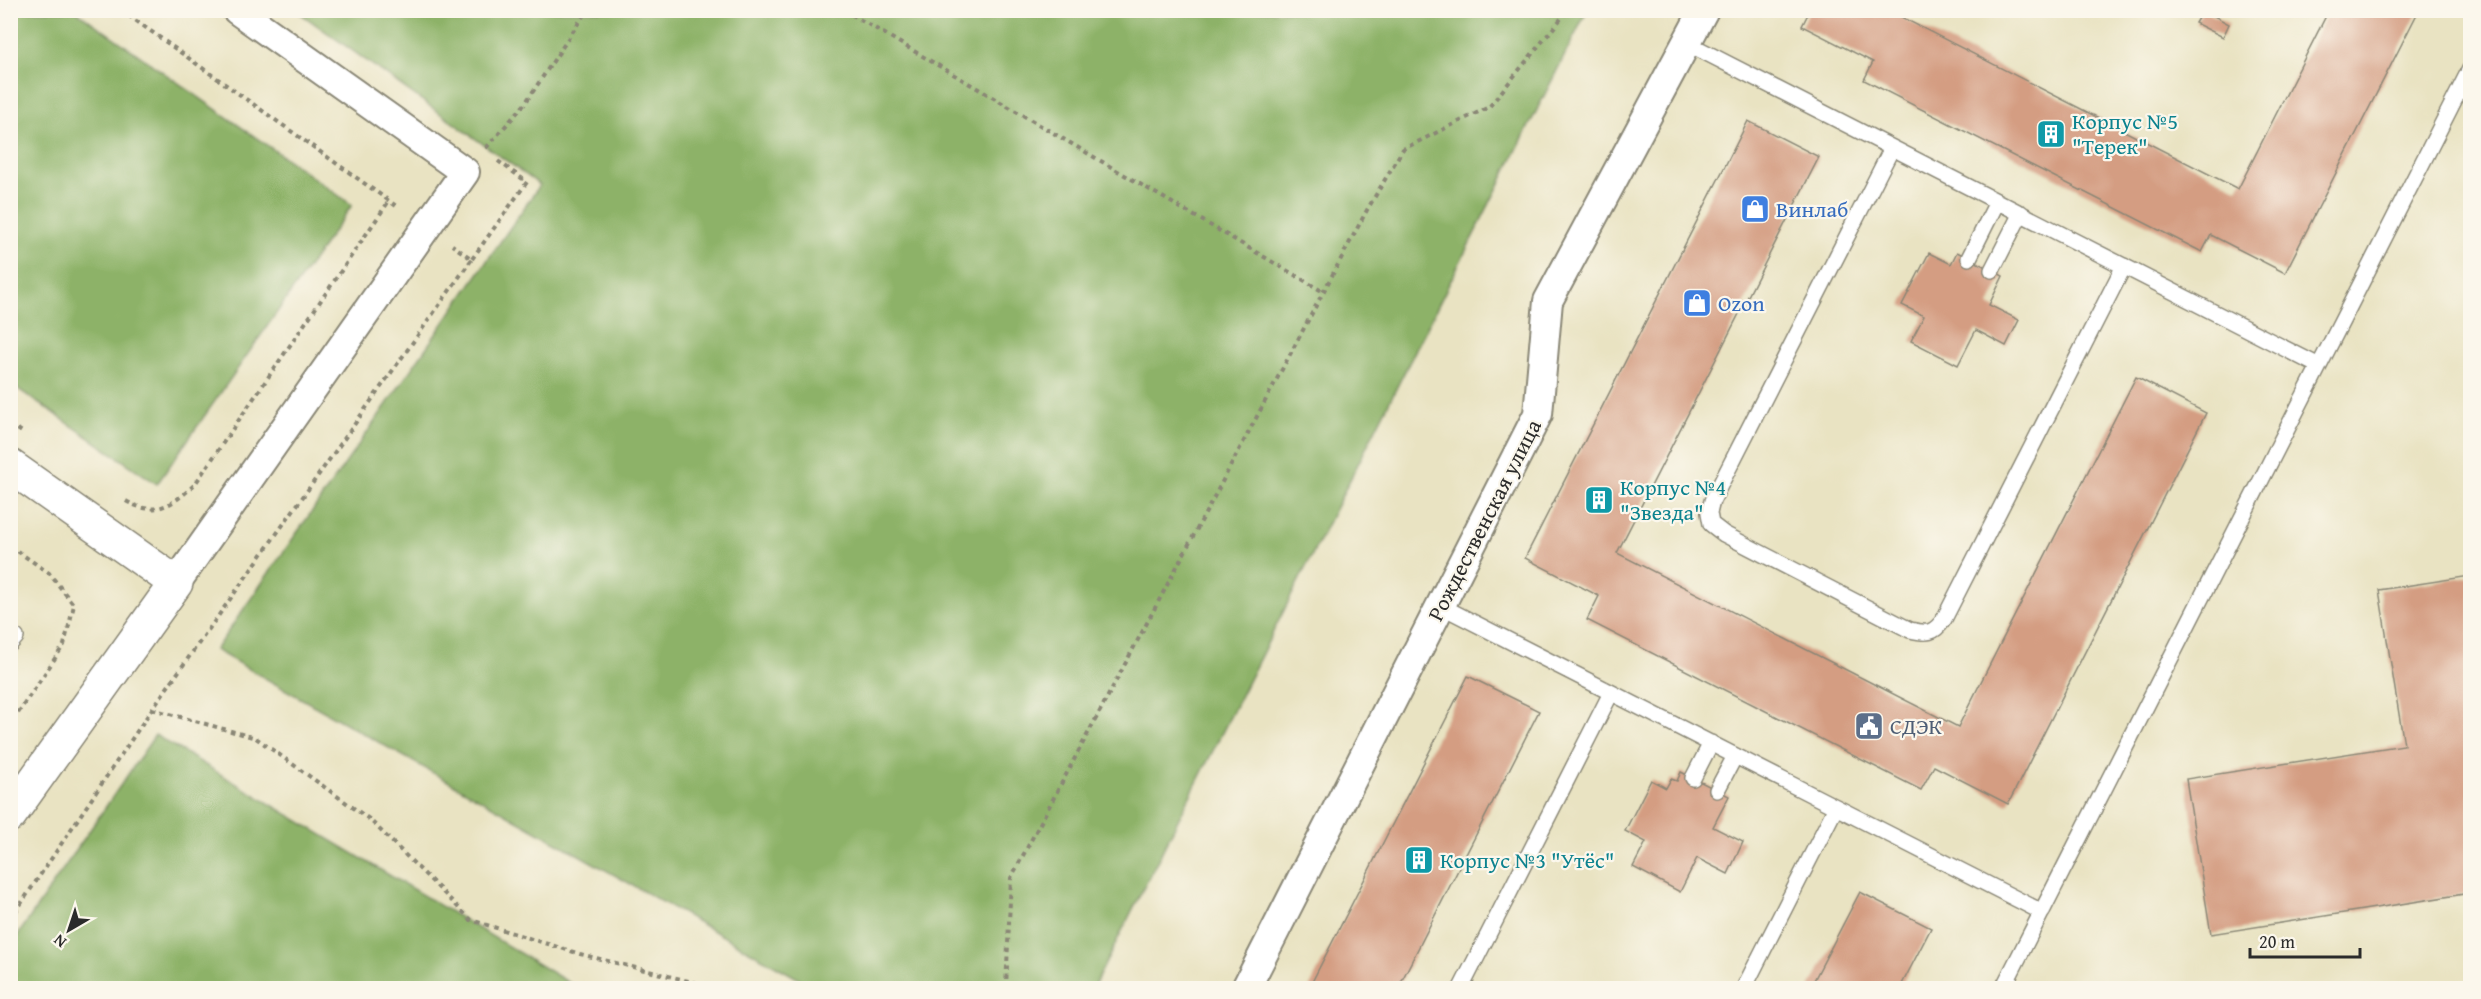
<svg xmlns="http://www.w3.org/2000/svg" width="2481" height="999" font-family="'Gentium Book Plus',serif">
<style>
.forest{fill:#8db268;stroke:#5c6e4a;stroke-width:1.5}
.building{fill:#d49d82}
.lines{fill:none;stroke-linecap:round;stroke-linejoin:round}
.service-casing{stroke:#8a8776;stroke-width:18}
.minor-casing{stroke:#8a8776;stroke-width:32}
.tertiary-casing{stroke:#8a8776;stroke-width:36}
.path{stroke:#8a8776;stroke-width:4;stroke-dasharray:4.5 4.5;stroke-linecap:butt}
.service{stroke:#fff;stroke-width:15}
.minor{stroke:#fff;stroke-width:28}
.tertiary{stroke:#fff;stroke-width:33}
.labels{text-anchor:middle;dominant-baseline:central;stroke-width:4.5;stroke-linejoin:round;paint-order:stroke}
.culture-label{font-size:22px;fill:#0d838f;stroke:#fbf7ec;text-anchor:start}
.shop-label{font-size:22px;fill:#366cbe;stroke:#fbf7ec;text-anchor:start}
.street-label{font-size:22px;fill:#2b2b2b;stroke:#fbf7ec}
.service-label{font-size:22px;fill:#4e5e75;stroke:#fbf7ec;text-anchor:start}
</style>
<rect width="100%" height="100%" fill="#fbf7ec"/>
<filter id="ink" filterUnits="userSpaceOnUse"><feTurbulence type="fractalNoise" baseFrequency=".0167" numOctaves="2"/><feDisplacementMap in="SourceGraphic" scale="12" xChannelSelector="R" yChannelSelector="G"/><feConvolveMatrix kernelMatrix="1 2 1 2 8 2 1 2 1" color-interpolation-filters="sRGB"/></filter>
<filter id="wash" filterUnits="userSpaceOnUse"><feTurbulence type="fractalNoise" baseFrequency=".008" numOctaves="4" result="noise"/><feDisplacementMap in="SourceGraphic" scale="24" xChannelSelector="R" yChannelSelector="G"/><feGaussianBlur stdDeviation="1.35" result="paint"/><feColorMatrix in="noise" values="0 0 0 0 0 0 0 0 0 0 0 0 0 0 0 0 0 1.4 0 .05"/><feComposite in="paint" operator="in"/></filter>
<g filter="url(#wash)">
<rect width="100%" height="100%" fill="#e9e3c2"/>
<path class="forest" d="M10,11h66l276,194 -195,279 -146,-100z
M297,11h1290l-494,977h-278l-600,-338 325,-465z
M155,735l423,253h-567v-43z"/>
<g id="blocks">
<path class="building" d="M1810,10h89l-2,5 341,174 91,-179h90l-134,263 -74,-38 -9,17 -338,-172 9,-18 -71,-36z
M2203,10l26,14 -6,13 -28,-14z
M1748,121l71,36 -202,396 341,174 178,-350 70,36 -198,391 -74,-38 -13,24 -334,-170 12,-24 -74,-38z
M1957,252l46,24 -14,29 30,15 -13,26 -30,-16 -18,35 -47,-24 13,-25 -22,-11 27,-52 22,11z
M2470,576v317l-259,41 -25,-155 218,-34 -25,-155z
M1468,676l71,35 -141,277h-89z
M1681,772l48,24 -16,31 30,15 -15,32 -31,-16 -17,34 -47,-25 13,-25 -21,-11 26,-51 15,8 5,-9 6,2z
M1860,892l71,36 -31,60h-90z"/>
</g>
</g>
<g filter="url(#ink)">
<use href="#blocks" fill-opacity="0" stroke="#8a8776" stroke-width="1.5"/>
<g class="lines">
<g class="service-casing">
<path id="service" d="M1687,43l632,323
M1892,148l-180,353 -3,12 2,11 13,10 186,96c17,4 24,4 34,-11l180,-353
M1969,258l28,-56
M1992,270l29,-57
M1441,606l601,306
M10,644l6,-7
M1693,778l18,-35
M1717,790l18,-34
M1461,988l150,-295
M1744,988l92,-181
M2003,988l467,-919"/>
</g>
<g class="minor-casing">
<path id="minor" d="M176,583l289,-411 -228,-162
M1246,988l292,-574 10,-113 156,-291"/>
</g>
<g class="tertiary-casing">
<path id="tertiary" d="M10,466l166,117 -166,232"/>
</g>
<path class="path" d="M121,10l278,198
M844,10l478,281
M486,148l38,-43 63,-95
M472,259l55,-77 -29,-21
M10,424l12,8
M126,501c29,17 48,3 69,-17l194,-283
M10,546l39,27 25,32 -10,40 -54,80
M152,709l104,29 113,81 102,101 109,34 137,34
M10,920l142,-211 320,-450 -20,-14
M1006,988l5,-110 356,-668 36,-61 86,-42 79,-97"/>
<use href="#service" class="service"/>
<use href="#minor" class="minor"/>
<use href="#tertiary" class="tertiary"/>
</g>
</g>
<defs>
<g id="building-square" transform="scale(1.5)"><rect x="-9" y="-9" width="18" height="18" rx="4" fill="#0f9aa8" stroke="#fbf7ec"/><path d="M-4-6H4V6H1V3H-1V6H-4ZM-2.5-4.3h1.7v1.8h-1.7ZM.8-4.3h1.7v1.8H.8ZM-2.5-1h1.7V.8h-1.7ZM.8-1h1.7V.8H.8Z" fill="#fff"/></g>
<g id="shop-square" transform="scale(1.5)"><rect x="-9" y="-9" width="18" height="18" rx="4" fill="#3f7fe0" stroke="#fbf7ec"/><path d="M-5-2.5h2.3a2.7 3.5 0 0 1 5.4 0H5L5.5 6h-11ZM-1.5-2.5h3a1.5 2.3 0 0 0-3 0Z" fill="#fff"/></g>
<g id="civic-square" transform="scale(1.5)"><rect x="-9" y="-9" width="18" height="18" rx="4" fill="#5c6f8a" stroke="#fbf7ec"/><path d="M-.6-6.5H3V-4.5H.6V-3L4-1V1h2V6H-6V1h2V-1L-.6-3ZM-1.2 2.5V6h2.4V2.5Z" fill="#fff"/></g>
</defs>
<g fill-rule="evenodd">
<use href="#building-square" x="2051" y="134"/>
<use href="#shop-square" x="1755" y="209"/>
<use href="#shop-square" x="1697" y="303"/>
<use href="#building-square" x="1599" y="500"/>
<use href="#civic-square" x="1869" y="726"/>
<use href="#building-square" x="1419" y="860"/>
</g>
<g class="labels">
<g class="culture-label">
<text x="2072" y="121">Корпус №5<tspan x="2072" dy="25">"Терек"</tspan></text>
<text x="1620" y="487">Корпус №4<tspan x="1620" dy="25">"Звезда"</tspan></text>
<text x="1440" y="860">Корпус №3 "Утёс"</text>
</g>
<g class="shop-label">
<text x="1776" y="209">Винлаб</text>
<text x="1718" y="303">Ozon</text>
</g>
<g class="street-label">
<text transform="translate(1484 520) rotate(-63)">Рождественская улица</text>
</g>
<g class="service-label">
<text x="1890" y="726">СДЭК</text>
</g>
</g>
<rect width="2481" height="999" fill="none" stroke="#fbf7ec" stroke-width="36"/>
<g transform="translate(69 930) rotate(219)" stroke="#fbf7ec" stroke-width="4.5" paint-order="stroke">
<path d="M0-4.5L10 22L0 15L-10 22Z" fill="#2b2b2b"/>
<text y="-9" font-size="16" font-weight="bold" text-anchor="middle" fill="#2b2b2b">N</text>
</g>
<path d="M2250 948v9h110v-9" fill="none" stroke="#2b2b2b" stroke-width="3"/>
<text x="2259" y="948" font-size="18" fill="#2b2b2b" stroke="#fbf7ec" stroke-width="4.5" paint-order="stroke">20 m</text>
</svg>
